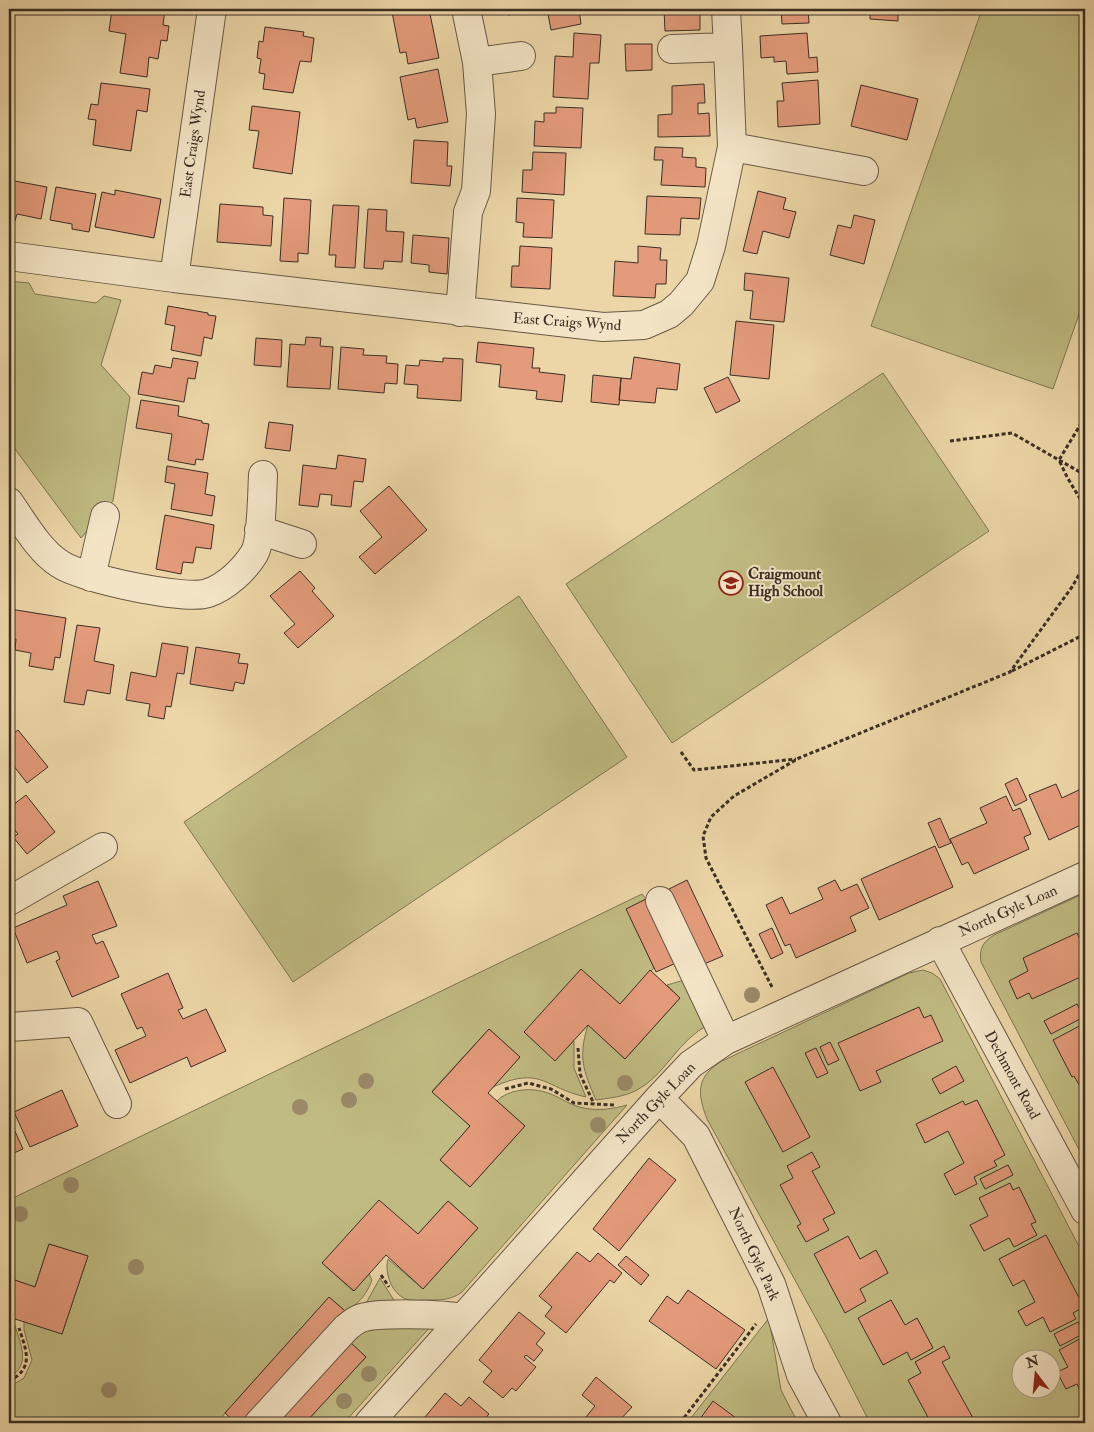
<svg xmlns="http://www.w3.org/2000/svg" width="1094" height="1432" font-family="'IM FELL Double Pica',serif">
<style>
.green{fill:#c0bb82;stroke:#7e7553;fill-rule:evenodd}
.building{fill:#e49b7b;stroke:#3b2f24}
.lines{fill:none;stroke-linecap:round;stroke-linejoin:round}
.minor-casing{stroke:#675945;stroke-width:30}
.path{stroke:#3b2f24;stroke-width:3;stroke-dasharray:4 2.5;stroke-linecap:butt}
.minor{stroke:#f3e4c6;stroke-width:28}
.tree{fill:#9a8a69}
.labels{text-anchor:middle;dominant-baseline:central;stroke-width:4;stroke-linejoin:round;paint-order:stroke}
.street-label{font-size:15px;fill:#3b2f24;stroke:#f3e4c6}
.poi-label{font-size:15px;font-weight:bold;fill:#3b2f24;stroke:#f3e4c6;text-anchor:start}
</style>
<rect width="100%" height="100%" fill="#ecd6a7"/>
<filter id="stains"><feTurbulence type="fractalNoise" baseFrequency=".004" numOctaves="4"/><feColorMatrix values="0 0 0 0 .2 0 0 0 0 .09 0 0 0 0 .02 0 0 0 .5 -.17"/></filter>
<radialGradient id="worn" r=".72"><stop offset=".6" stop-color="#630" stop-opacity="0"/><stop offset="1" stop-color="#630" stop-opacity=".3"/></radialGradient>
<path class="green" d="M982,9h103v288l-32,92 -182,-63z
M9,281l20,2 6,11 61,9 8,-7 17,4 -20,65 29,32 -17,104 -32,37 -72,-97z
M883,373l106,158 -317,212 -106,-159z
M519,596l108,161 -334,225 -109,-160z
M1085,893v268l-104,-199c-2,-14 2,-20 13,-27z
M642,894l4,5 -19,10 27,59 -34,36 -39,-34 -26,90 19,-19v27l12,29c-42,-9 -44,-32 -93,-10l27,-30 -31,-28 -57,62 38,35 -30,34 30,27 55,-61 -28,-25c11,-12 36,-14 51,-8 12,4 23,13 36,15 14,3 29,1 43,-3l-165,187c-11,8 -20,8 -33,8 -6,0 -14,1 -20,0 -17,-4 -25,-27 -21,-41l35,30 55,-61 -30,-27 -30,33 -96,29 31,28 16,-17 3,6c-5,14 -14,25 -27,31l-16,-14 -104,116 -6,8 2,2h-212v-36l15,-9 8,-18 -8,-30v-9l38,13 26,-78 -39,-12 -14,43 -26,-9v-78z
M923,970l9,3 8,6 145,279v165h-215l-45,-88 -118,-216c-10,-26 -11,-42 15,-58l187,-88zM1022,1360h30v30h-30z
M691,978l19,46c-32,15 -45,52 -73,66 -13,7 -28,8 -41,10 -13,-30 -18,-43 -8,-75l37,34 55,-61 -13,-13z
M380,1278l17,27h-32z
M769,1318l12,72 17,33h-111z
M14,1322c6,22 18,42 -5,56v-40z
M432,1325l-88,98h-39l61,-66 -16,-15 11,-12z"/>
<path class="building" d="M112,9h53l-2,16 6,1 -2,15 -6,-1 -3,19 -9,-2 -2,20 -27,-4 6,-39 -17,-3z
M409,9h20l10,49 -31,6 -2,-12 -6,1 -8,-41z
M507,9h40l-39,6z
M547,9h32l2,15 -30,6z
M664,9h36v21l-35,1z
M772,9h36l1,14 -27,1 -1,-14 -8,1z
M870,9h28v12l-28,-2z
M265,27l39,5 -1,4 11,2 -3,24 -11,-1 -7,32 -30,-4 2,-15 -6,-1 2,-14 -4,-1 2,-17 4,1z
M574,33l27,2 -2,28h-9l-2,36 -35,-2 2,-41 18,1z
M807,33l2,25 8,-1 1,15 -31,2 -1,-13 -12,1v-5l-13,1 -1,-22z
M625,44h27v26l-26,1z
M438,69l10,53 -31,6 -2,-10 -7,2 -8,-43z
M818,80l2,44 -42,3 -1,-26h7l-2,-18z
M101,83l49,6 -3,23 -10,-2 -6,41 -38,-6 3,-25 -8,-1 3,-15 7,1z
M704,84l1,19h-7v11l11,-1 1,23 -52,1v-22l14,-1v-28z
M861,85l57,14 -11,41 -56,-14z
M252,106l48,6 -8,62 -39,-6 6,-37 -10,-1z
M556,107l27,1 -2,40 -47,-2 1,-25 9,1v-9h12z
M414,140l34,2 -1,24h5l-2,20 -39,-3z
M655,147l28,1 -1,9 14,1v9l10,1 -1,19 -44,-2 2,-25h-9z
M533,152l33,1 -2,42 -42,-3 1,-22h9z
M9,180l38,7 -6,32 -24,-5 -2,7 -6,-1z
M56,187l40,7 -7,38 -17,-3v-5l-22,-4z
M115,190l46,9 -7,39 -59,-11 7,-35 13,3z
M758,191l28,7 -3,11 13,3 -7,26 -26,-7 -6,23 -14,-3z
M647,196l54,2 -2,21 -18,-1 -1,17 -35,-1z
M284,198l27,2 -3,54 -10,-1v9l-18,-1z
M517,198l37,2 -2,38 -29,-1 1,-14 -8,-1z
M220,204l43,3v8l10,1 -2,30 -54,-4z
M333,205l26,1 -4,62 -20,-1 1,-12h-7z
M368,209l19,1 -1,21 18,1 -2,30 -18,-1 -1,8 -19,-1z
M854,215l21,5 -11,44 -34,-9 8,-30 13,3z
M413,235l36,3 -2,36 -18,-2v-7l-18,-2z
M520,246l32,2 -2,41 -39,-2 1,-21h7z
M638,246l23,2 -1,12h7l-1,24h-10l-1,14 -42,-2 2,-35 23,2z
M745,273l44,5 -5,44 -34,-3 3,-28 -9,-1z
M168,306l40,7v2l8,1 -4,23 -8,-2 -3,19 -30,-6 4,-24 -10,-2z
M736,321l38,4 -5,54 -39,-4z
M306,337l15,1 -1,8 13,1 -3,42 -43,-2 3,-43 15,1z
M256,338l26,2 -1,27 -27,-2z
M478,342l56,6 -2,20h8l-1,4 26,3 -3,27 -26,-3 1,-8 -38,-4 2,-22 -25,-3z
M341,347l23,2 -1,6 24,1 -1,7 12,1 -1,20 -12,-1 -1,10 -46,-4z
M634,357l46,7 -3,26 -20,-2 -2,15 -36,-3 2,-22 10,1z
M173,358l25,4 -3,17 -7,-1 -4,24 -46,-8 4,-22 11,2 2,-9 16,3z
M443,358l20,1 -2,42 -44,-3 1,-13 -14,-1 2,-19 13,1 1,-6 23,2z
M593,375l28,3 -2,27 -28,-3z
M728,377l12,24 -24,12 -12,-25z
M141,400l38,6 -1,10 24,5v2l7,1 -6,36 -7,-1 -1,6 -27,-5 4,-26 -36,-6z
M269,422l24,3 -3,26 -25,-3z
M338,455l28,4 -3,23 -9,-1 -3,26 -20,-2 1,-10 -12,-1 -2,13 -19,-2 4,-40 33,4z
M167,466l41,7 -3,21 10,2 -3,20 -41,-7 4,-25 -10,-2z
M389,486l38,44 -52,44 -16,-17 23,-20 -22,-26z
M165,515l49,10 -3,24 -15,-2 -3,16 -10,-1 -2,12 -25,-5z
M300,571l15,17 -3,3 22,25 -36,32 -14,-15 11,-9 -25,-28z
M10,609l56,9 -6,40 -5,-1 -2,13 -24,-4 2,-13 -16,-3 1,-11 -7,-1z
M77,625l23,3 -6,33 20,4 -4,29 -23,-4 -3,15 -20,-3z
M162,643l26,4 -4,27 -7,-1 -6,34 -5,-1 -2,13 -16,-3 2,-12 -24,-4 5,-28 25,5z
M196,647l44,7 -2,9 10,1 -4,20 -9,-2 -2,9 -43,-7z
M18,730l30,37 -21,16 -18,-23v-23z
M1017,778l10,22 -12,6 -10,-22z
M1056,784l6,14 23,-11v36l-36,17 -20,-45z
M26,795l29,37 -28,22 -14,-17 5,-3 -9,-11v-15z
M1006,796l7,15 7,-3 11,26 -7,3 5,12 -55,25 -6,-12 -6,3 -12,-26 37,-16 -7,-15z
M940,818l11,25 -12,5 -11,-25z
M935,846l18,41 -74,33 -18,-41z
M687,880l36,76 -19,8 -35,-75z
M835,880l6,11 16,-7 12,24 -19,9 6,14 -60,27 -6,-14 -5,2 -19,-41 16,-8 8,17 33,-15 -5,-11z
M98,881l19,45 -25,9 4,9 7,-3 16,36 -47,20 -16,-36 4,-2 -3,-8 -30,12 -14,-35 54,-23 -4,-9z
M646,899l30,64 -20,9 -30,-63z
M772,928l11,25 -12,6 -12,-25z
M1077,933l6,13 2,-1v30l-53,24 -3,-6 -12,6 -8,-18 19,-10 -5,-13z
M581,969l39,35 30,-34 30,28 -55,61 -37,-34 -33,36 -31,-29z
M168,973l15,35 -5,2 5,9 23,-10 20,42 -35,16 -4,-10 -57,26 -15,-33 31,-14 -4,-9 -5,2 -16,-35z
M1077,1004l7,13 -33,17 -7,-13z
M919,1007l5,11 7,-3 12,26 -67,30 5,11 -21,9 -22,-48z
M1085,1023v63l-4,2 -7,-12 -2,1 -19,-37z
M489,1029l31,28 -32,36 37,33 -55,61 -30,-27 30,-34 -38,-34z
M830,1042l9,18 -11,5 -8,-18z
M816,1048l12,25 -11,5 -12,-25z
M956,1066l8,15 -24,13 -8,-15z
M773,1067l37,70 -27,15 -38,-70z
M62,1090l16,36 -48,21 -16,-35z
M977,1100l28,55 -11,6 3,5 -23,11 3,7 -22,11 -11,-21 20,-11 -16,-32 -23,12 -9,-19 47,-23 2,4z
M9,1118l14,31 -14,6z
M812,1152l8,15 -8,4 23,42 -12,6 6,11 -23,12 -9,-16 4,-2 -21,-39 13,-7 -6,-12z
M649,1158l27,22 -57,71 -26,-22z
M1008,1165l5,10 -28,14 -5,-10z
M1010,1183l3,7 6,-3 17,35 -5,2 6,11 -23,12 -5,-9 -25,13 -14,-26 18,-9 -9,-18z
M379,1200l39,34 30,-33 30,27 -55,61 -37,-34 -32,36 -32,-28z
M1046,1235l38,72 -11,6 3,6 -26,13 -7,-15 -17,9 -8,-15 17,-9 -11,-22 -11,6 -14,-27z
M848,1236l12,23 16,-9 12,23 -28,16 6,12 -21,12 -31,-59z
M49,1244l39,12 -26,78 -47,-15 -6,19v-60l26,9z
M577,1252l13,10 8,-9 24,20 -8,10 -4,-3 -44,53 -21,-17 7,-9 -13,-11z
M626,1256l23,19 -8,10 -23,-20z
M688,1290l57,40 -29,39 -67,-48 18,-25 11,8z
M329,1297l16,14 -102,112h-7l-11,-10z
M891,1300l14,25 12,-7 16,30 -22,12 -4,-8 -24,13 -25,-47z
M519,1312l26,21 -9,11 7,6 -9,11 -8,-6 -2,2 12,10 -20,24 -4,-3 -9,10 -20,-16 9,-11 -13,-11z
M1078,1322l5,12 -23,12 -6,-12z
M1085,1336v64l-8,-16 -11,5 -9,-17 11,-5 -9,-17z
M350,1342l16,15 -61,66h-28z
M944,1346l6,12 -8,4 31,56 -10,5h-32l-23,-43 13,-7 -6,-11z
M596,1377l36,30 -15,16h-36l14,-17 -13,-11z
M445,1393l16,13 8,-9 20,17 -8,9h-61z
M713,1401l23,17 -4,5h-35z"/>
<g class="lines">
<g class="minor-casing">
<path id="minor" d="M212,9l-38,269 429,49 41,-2 25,-11 12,-10 19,-23 11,-35 21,-99
M726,9l2,38
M672,49l56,-2 4,100 132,24
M477,62l44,-6
M9,256l165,22
M460,312l8,-100 8,-21 5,-77 -4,-52 -11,-53
M9,502c14,20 30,49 51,62 20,14 125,37 148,29 18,-6 36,-23 46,-39 8,-13 8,-62 9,-79
M259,530l43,14
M91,577l14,-61
M9,901l94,-54
M660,901l66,139
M940,941l145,269
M10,1027l68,-5 39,82
M659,1098l37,38 75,148 30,91 26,48
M259,1423l87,-95c4,-3 8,-7 13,-9 14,-7 86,-5 102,-1
M369,1423l290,-325 32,-34 35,-24 359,-164"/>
</g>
<path class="path" d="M1085,417l-26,43 8,17 18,30
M950,441l62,-8 73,42
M1012,671l73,-37
M681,752l13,18 102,-11
M772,987l-66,-129 -3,-22 8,-19 23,-21 65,-38 211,-86 62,-85 13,-23
M578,1048l2,26 14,30
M505,1089l23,-6 23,6 23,14 40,2
M381,1275l8,12
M9,1381c26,-13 17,-31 10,-53
M680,1423l76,-99"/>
<use href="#minor" class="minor"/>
</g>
<g class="tree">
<circle cx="752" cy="995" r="8"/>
<circle cx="366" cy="1081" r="8"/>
<circle cx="625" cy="1083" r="8"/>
<circle cx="349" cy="1100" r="8"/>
<circle cx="300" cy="1107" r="8"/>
<circle cx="598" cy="1125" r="8"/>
<circle cx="71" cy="1185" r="8"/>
<circle cx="20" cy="1214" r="8"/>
<circle cx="136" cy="1267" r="8"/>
<circle cx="369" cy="1374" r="8"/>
<circle cx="109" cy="1390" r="8"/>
<circle cx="344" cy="1401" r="8"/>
</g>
<defs>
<g id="school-ring" transform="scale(1.25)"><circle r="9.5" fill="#f3e4c6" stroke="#8f2418" stroke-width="1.5"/><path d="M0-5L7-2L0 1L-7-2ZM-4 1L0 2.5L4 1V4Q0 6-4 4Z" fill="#8f2418"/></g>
</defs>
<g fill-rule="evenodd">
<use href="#school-ring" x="731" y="583"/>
</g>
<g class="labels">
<g class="street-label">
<text transform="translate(193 144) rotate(-82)">East Craigs Wynd</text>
<text transform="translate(567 322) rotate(4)">East Craigs Wynd</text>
<text transform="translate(1008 911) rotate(-24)">North Gyle Loan</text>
<text transform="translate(1012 1075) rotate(61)">Dechmont Road</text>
<text transform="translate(656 1103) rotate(-46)">North Gyle Loan</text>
<text transform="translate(754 1254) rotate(65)">North Gyle Park</text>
</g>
<g class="poi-label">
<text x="748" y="574">Craigmount<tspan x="748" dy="17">High School</tspan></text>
</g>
</g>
<rect width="1094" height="1432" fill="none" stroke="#ecd6a7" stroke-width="30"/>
<rect x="10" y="10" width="1074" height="1412" fill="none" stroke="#3b2f24" stroke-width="2.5"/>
<rect x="15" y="15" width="1064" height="1402" fill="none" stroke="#3b2f24"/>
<g transform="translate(1036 1374) rotate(344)"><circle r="24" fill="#f3e4c6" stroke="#a99c85"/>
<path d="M0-4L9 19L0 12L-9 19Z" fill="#8f2418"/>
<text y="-8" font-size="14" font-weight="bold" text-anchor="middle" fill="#3b2f24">N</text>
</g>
<rect width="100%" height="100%" filter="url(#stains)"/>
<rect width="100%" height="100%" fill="url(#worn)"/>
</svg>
